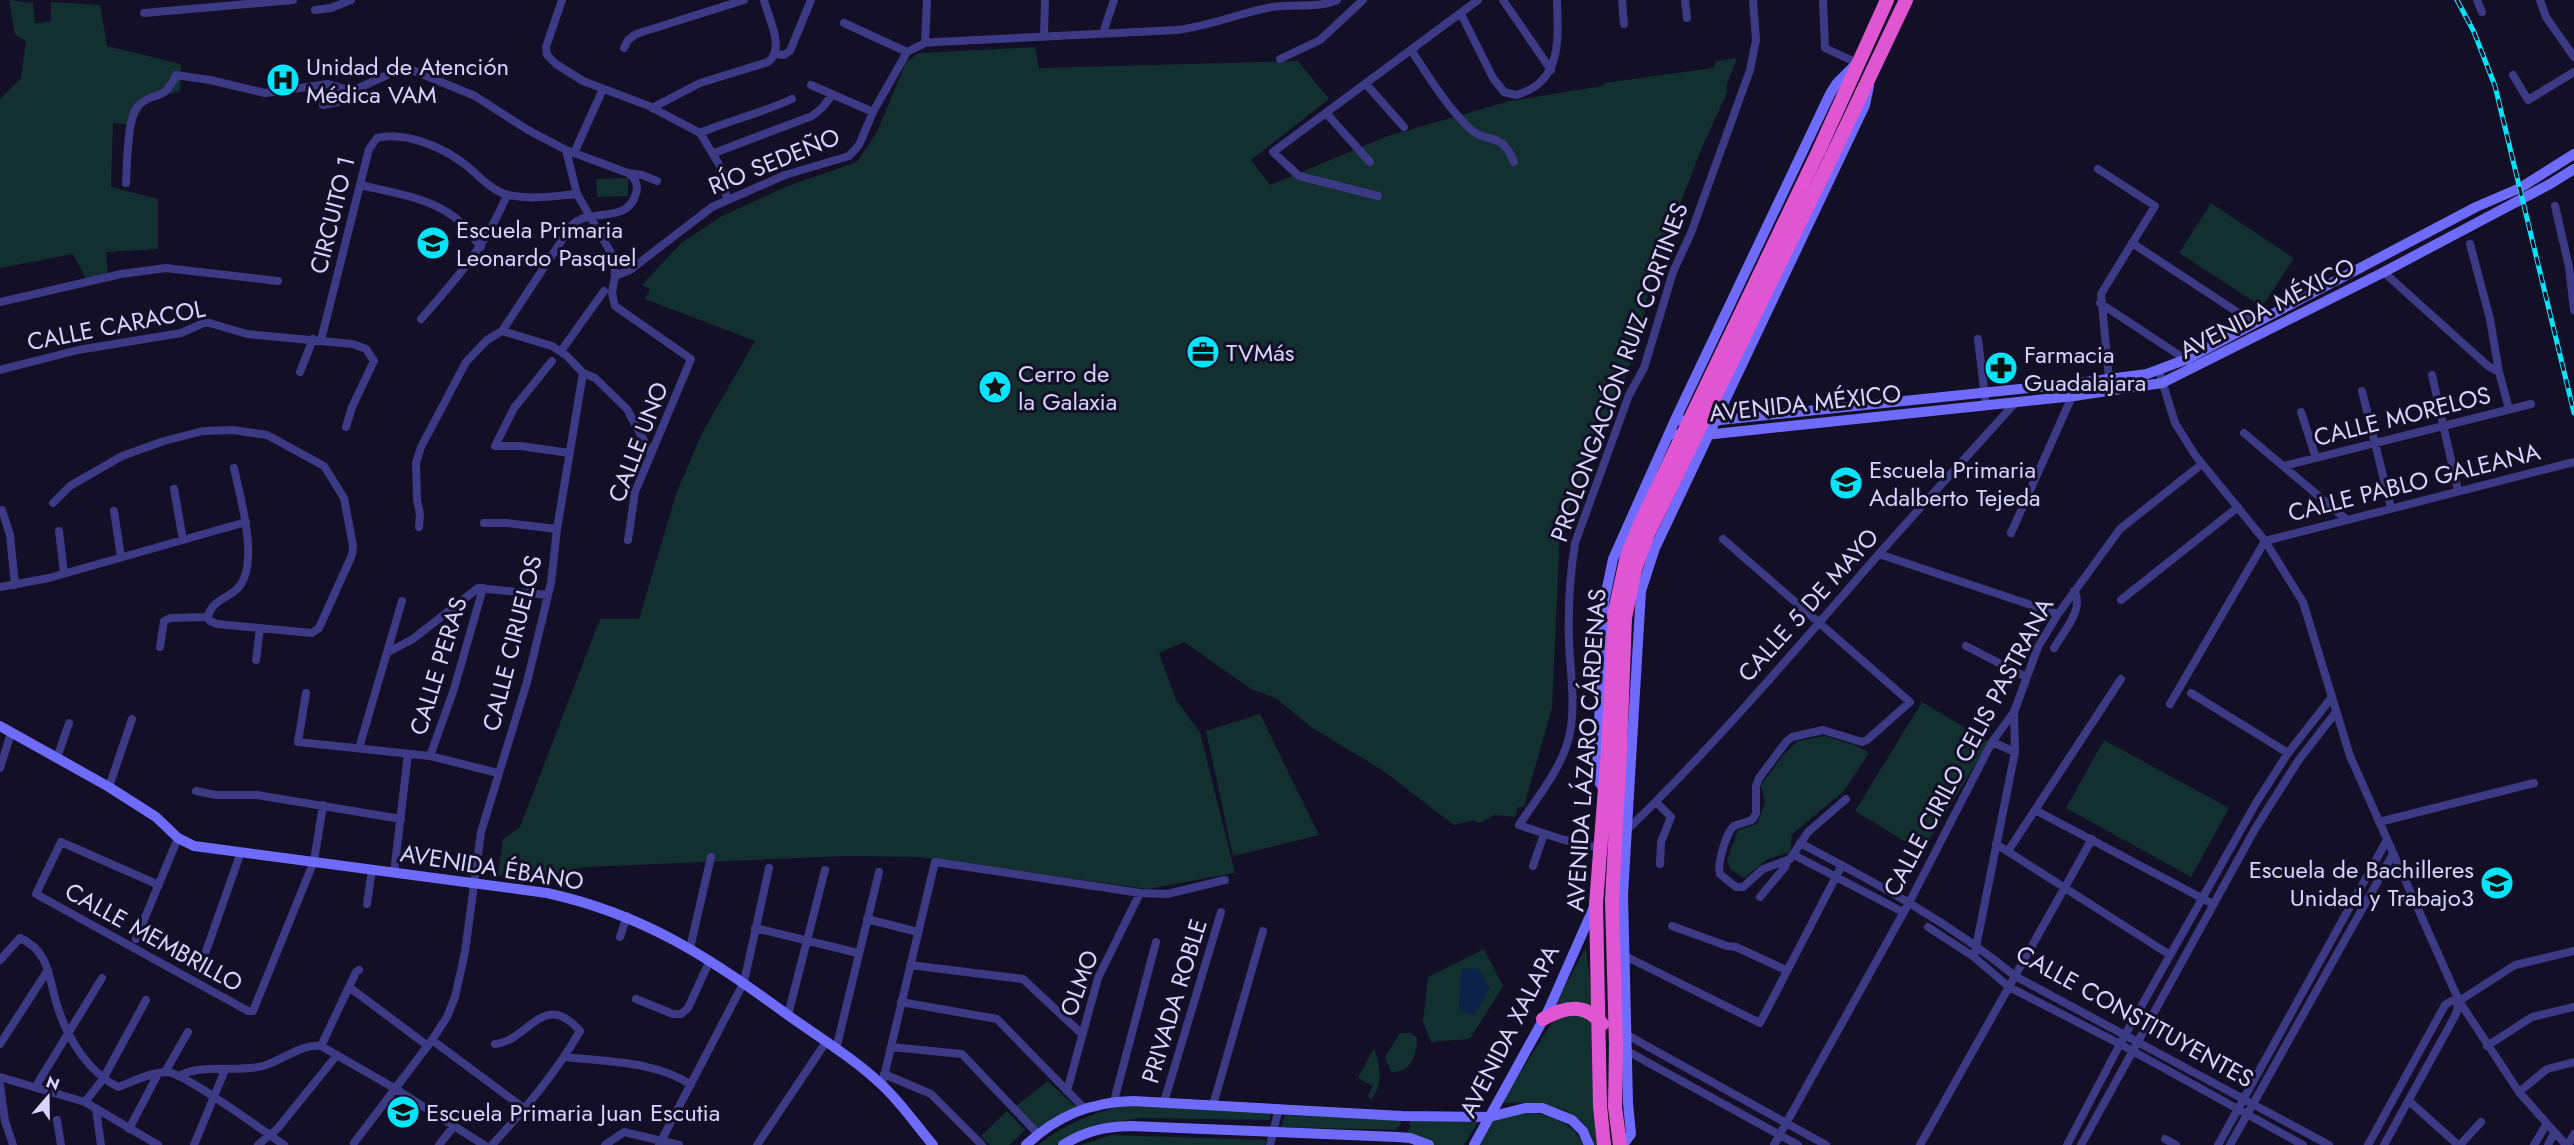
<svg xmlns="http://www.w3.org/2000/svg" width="2574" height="1145" font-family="Jost,sans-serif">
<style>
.green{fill:#12302f}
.water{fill:#0c2248}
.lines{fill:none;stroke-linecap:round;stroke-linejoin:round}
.minor{stroke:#3d3a85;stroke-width:8}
.secondary{stroke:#6f6bff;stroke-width:10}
.trunk{stroke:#e055d1;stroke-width:14}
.rail-casing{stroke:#00e5ff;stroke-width:5}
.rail{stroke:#130f26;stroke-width:3;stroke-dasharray:9;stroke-linecap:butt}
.trunk-bridge{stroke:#e055d1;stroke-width:14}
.labels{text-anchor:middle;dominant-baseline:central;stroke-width:6;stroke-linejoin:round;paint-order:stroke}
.poi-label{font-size:24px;fill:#d9d4ff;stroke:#130f26;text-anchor:start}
.street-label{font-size:24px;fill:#d9d4ff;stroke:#130f26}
</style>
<rect width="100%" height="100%" fill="#130f26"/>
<path class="green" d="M9,0l24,3 2,20 16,-1v-20l49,3 7,41 74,18 -1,27 -34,10 -13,24 -20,-2 -2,64 47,12v50l-52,3 2,26 -21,3 -14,-27 -73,14v-169l21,-21 5,-37 -11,-6z
M1035,47l4,21 259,-7 31,38 -78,61 19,25 118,-49 122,-35 93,-15 1,-3 109,-15 3,-7 21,-3 -10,26v9l-24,52 -53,136 -11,63 -79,186 -8,178 -28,98 -6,2 -3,9 -21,-2 -14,8 -7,-3 -19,5 -72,-55 -71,-43 -34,-28 -26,-10 -67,-47 -25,11 17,47 24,32 35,141 -87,16 -228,-32 -74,-1 -261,11 -55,14 -5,-4 -27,-2 5,-36 17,-12 80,-208h39l37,-125 26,-61 53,-92 -110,-42 5,-10 -8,-4 39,-42 41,-27 63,-29 72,-25 20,-30 29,-70 13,-9z
M628,178v18l-31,1 -1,-18z
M2211,203l83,55 -32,49 -83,-54z
M1922,702l67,40 -67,110 -67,-41z
M1260,714l59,121 -86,21 -27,-125z
M1825,736l32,10 12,7 -26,39 -51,42 -2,18 -24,8 -22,18 -14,-9 -3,-9 11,-30 19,-6 8,-21 -4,-18 23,-31 14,-13z
M2104,740l125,68 -38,69 -125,-69z
M1586,947l7,60 -20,-5 -18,2z
M1484,949l19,37 -33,53 -39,3 -8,-20 5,-45z
M1572,1014l17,1 8,8 8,122h-11c-6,-41 -61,-44 -93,-42l54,-85z
M1400,1033h11l6,5c0,18 -6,35 -26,34l-6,-15z
M1374,1048c6,19 10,36 -3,52l-3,-5 5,-9 -15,-8z
M1048,1081l28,26 -40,22 -20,-23z
M1125,1105l145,6v9l-130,-2 -48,7 -36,20h-18c29,-22 52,-31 87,-40z
M1007,1111l18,19 -16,15h-19l-9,-9z
M1532,1112c20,5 43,11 51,33h-107l15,-26z
M1285,1115l115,5 1,4 -5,6 -115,-3z
M1409,1118l69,4 -14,23h-30l-28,-12 4,-5z
M1112,1135l154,5 -1,5h-184z"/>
<path class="water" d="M1461,968l18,1 11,19 -13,23 -6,4 -12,-5z"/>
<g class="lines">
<path class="minor" d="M562,0l-16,47 1,8 9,9 27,17 66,25 51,27 20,33 7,34
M1503,0l48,70
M1622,0l2,24
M1685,0l2,18
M1823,0l2,48 32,15
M2477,0l5,12
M2540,0l6,17 28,40
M315,10l16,-2 20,-8
M144,13l149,-13
M1461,14l32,64 11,14 12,3c47,-13 42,-56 41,-95
M844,23l63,29
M1103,33l11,-33
M1044,35l1,-35
M925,43l2,-43
M624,48l4,-8 8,-6 108,-34
M1411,50c18,27 34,54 57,77 19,19 33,2 46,35
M775,54l9,1 6,-4 21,-51
M1280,59l40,-19 43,-40
M2513,75l15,25 46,-28
M1366,84l38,43
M322,85l1,20 15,-3 14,-11 46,-21h14l63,26 53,34 38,20 62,23c7,5 11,11 8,20 -8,32 -46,14 -64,32l-70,106 -15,9 -21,22 -45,85 -5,16 1,37 3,14 -1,13
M811,85l62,27
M652,108l48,-25 68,-21c18,-14 0,-44 -4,-62
M1326,113l44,49
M700,133c30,-13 62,-20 92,-34
M566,150l11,44 37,64 1,18 -3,17 3,13 76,53 -56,133 -7,48
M574,153l29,-64
M714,153l98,-37 10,-8 10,-13
M2098,169l57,37 -54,88 8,85
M628,173l14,2 15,6
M126,183c1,-16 1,-66 12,-77 15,-16 25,-2 38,-31l34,5 55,13 63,-9 24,7
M360,185c30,7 67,12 93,31 11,8 19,20 28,31
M1378,196l-79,-20 -26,-24 205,-152
M2555,206l14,61 5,43
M2132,243l122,80
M2470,244l20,75 9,53 10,37
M615,276l15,-6 82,-63 73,-32 64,-19 10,-11 14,-33 34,-60 18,-9 11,-1 241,-12c33,-4 63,-17 95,-23 22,-4 44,2 65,-7
M2388,276l100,90 11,6
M0,302l121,-28 45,-6 112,13
M2100,303l88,58
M421,319c37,-42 64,-72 86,-124
M502,331l50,15 15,10 16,17 12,5 32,31 24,45
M1978,339l8,67
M321,340l48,-191 8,-11c29,-7 68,10 90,28 13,11 25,25 41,29 23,5 47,1 69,-1
M561,351l43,-60
M552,361l-38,47 -19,38h26l48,7
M0,370l78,-20 103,-17 25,-11 41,12 106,10 13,5 8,12 -22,46 -6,20
M2159,371l16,52 20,32 70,86 38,61 47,154 109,245 60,91 47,53
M300,372l13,-33
M2432,375l26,116
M2362,391l29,117
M2301,412l15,46
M2244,433l103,87
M2284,466l247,-62
M174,489l9,51
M53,503l17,-17 52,-30 42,-15 39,-10 30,-1 34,5 57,31 20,32 9,48 -1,9 -33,73 -7,5 -95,-9 -7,-3 -2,-4
M2,510l8,25 5,50
M114,511l7,46
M484,523h22l51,6
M59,531l5,42
M2011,533l67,-150
M1723,539l187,163 -43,38 -5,2 -39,-12 -31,7 -6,5 -27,36 -3,8v27l-3,6c-6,4 -14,4 -19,7 -8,6 -17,39 -14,48l16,13h7l20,-18 27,-10 18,-27 38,-33
M1879,554l179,60
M0,587l49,-9 197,-56
M2121,600l117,-93
M208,617c3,-16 18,-18 29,-28 24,-23 3,-92 -3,-121
M1966,646l60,31
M160,647l4,-26 6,-3 38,-1
M2054,648c9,-16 31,-39 20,-57
M388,652l25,-13 65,-51 70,7
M256,660l4,-32
M306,693l-8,49 132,14 68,17
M2191,693l97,60
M2170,704l95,-163 309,-79
M1992,742l23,10
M359,748l43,-147
M430,756l24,-67 29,-101
M57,758l12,-35
M0,768l11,-35
M109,787l23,-68
M196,791l20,4h41l144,24
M1656,802l15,15 -10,25 -1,22
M2035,810l178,94
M2379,822l155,-39
M1626,831c89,-86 170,-182 252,-276 46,-52 92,-102 138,-153
M1800,843c76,40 149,79 215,133l314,169
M1996,844l174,111
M1599,848l-38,-9 -42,-14c17,-26 40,-53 49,-84 9,-31 2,-69 1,-101 -1,-32 1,-66 6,-97l54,-148 15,-27 29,-96 18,-39 59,-163 6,-30 -3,-40
M2008,851l113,-172
M1794,855l109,57
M1533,866l11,-32
M394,873l14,-119
M159,885l-98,-43 -25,52 212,117h5l61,-150 9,-56
M1760,897l25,-30 2,-6
M367,904l5,-34
M867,919l51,13
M1672,926l55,20 9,1 50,23
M1928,927l46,30 35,30 111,57 183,101
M755,928l103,25
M620,937l7,-21
M136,939l42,-101
M690,948l21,-91
M1623,955l137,68 82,-158
M1974,957l41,-205 -1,-40
M0,960l20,-22c31,14 28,41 38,70 10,31 30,64 60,79 14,-5 33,-15 49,-15 18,1 98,60 117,73
M910,965l113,14 59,55
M199,971l42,-119
M349,987l79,59
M636,999l37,15h8l7,-6 22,-48
M2459,1001l56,-36 59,-14
M901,1002l96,17 87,89
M788,1015l37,-145
M1627,1035l199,110
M432,1040l93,69
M0,1044l48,-74
M321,1046l35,-74 3,-2
M2487,1046l45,-29 42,-10
M891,1047l71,7 76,80
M836,1049l43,-177
M1627,1051l171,94
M565,1057c41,5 92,4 126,28
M165,1072l23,-40
M884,1074l47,20 51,51
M179,1076c24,-13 57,-3 84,-10 18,-5 40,-23 58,-20l73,42 90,57
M0,1077l85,25 73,43
M0,1085l5,36 8,24
M882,1085l53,-223 205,31 27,1 58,-14
M36,1086l66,-108
M1067,1091l31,-113 42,-85
M2519,1092l28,-23 27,-7
M1114,1101l42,-159
M2409,1101l49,44
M85,1102l18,-23 43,-79
M1164,1102l57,-190
M1213,1105l50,-174
M96,1109l5,36
M57,1120l4,25
M129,1129l29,-55
M2165,1139l11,6
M354,1143l78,-103 15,-23 8,-20 10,-45 16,-120 46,-150 24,-99 6,-54 26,-156
M194,1145l31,-75
M258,1145l20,-17 59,-73
M439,1145l15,-19
M492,1145c33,-36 64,-72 88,-114 -37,-42 -50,9 -85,13
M605,1145l19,-13 55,13
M659,1145l85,-163 25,-114
M757,1145l69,-103
M1270,1145l9,-37
M1774,1145l136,-244 82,-159 22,-30 24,-65 20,-33 62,-85 82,-65
M1920,1145l172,-306
M2067,1145l53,-101 136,-241 32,-50 44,-56
M2081,1145l174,-316 43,-68 38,-49
M2218,1145l169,-305
M2230,1145l163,-291
M2368,1145l77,-140 6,-4h8
M2384,1145l72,-131 3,-13
M2460,1145l21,-23
M2534,1145l12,-20
M2548,1145l6,-12
M2568,1145l6,-11"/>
<path class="secondary" d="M1675,420l19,1
M1710,421l368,-38 69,-9 40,-15 289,-152 44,-19 54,-34
M1669,434l20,1
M1705,435l369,-39 88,-13 220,-110 168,-89 24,-15
M0,726l109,61 47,30 22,21 16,8 353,47c100,22 164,66 245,125 30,21 64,42 91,68 19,18 33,39 50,59
M1604,789l-5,-7 -2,-10 7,-170 9,-43 62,-139 155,-326 7,-11 19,-19
M1026,1145c31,-29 64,-43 107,-44l269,15 87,1 36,-9h17l30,12 11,11 6,14
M1063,1145c23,-14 39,-18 67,-19l267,11 13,1 19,7
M1474,1145l74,-134 46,-104
M1623,1145l8,-11 -3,-31 -5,-208 18,-304 14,-43 210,-443 4,-19"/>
<path class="trunk" d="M1819,150l68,-150
M1832,156l74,-156
M1543,1019c21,-12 42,-17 59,5
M1604,1145l-4,-39 -4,-202 12,-154
M1620,1145l-5,-38 1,-62 -4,-145 8,-149"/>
<g class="rail-casing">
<path id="rail" d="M2457,0l17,32 21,54 79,327"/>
</g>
<use href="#rail" class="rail"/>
<path class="trunk-bridge" d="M1608,750l7,-139 12,-55 14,-34 178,-372
M1620,751l5,-133 10,-49 13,-35 184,-378"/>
</g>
<defs>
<g id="hospital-disc" transform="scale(1.725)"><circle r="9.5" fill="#00e5ff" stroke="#130f26"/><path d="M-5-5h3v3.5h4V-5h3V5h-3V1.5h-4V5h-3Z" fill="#111"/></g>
<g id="school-disc" transform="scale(1.725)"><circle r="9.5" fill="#00e5ff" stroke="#130f26"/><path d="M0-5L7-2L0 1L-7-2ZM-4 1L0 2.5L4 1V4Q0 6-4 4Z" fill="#111"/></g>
<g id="office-disc" transform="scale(1.725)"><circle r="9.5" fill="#00e5ff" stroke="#130f26"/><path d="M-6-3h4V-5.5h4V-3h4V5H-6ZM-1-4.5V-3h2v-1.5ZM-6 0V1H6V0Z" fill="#111"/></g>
<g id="pharmacy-disc" transform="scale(1.725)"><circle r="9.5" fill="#00e5ff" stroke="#130f26"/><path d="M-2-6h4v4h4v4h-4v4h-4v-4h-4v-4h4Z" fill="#111"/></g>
<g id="sight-disc" transform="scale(1.725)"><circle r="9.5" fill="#00e5ff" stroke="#130f26"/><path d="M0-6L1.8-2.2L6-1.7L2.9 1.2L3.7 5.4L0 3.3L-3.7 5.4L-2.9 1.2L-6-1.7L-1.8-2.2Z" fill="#111"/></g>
</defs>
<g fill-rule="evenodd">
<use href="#hospital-disc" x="283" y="80"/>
<use href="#school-disc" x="433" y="243"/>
<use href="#office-disc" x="1203" y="352"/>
<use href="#pharmacy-disc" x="2001" y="368"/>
<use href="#sight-disc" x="995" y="387"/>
<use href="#school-disc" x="1846" y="483"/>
<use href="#school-disc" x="2497" y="883"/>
<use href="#school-disc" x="403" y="1112"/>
</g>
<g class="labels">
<g class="poi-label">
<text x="306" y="66">Unidad de Atención<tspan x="306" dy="28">Médica VAM</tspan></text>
<text x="456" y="229">Escuela Primaria<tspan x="456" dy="28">Leonardo Pasquel</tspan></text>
<text x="1226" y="352">TVMás</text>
<text x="2024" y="354">Farmacia<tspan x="2024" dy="28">Guadalajara</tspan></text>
<text x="1018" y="373">Cerro de<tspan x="1018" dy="28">la Galaxia</tspan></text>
<text x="1869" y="469">Escuela Primaria<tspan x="1869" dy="28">Adalberto Tejeda</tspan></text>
<text x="2474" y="869" text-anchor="end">Escuela de Bachilleres<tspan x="2474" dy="28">Unidad y Trabajo3</tspan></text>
<text x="426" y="1112">Escuela Primaria Juan Escutia</text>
</g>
<g class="street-label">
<text transform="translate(774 161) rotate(-22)">RÍO SEDEÑO</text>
<text transform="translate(332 215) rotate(-76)">CIRCUITO 1</text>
<text transform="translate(2267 308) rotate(-27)">AVENIDA MÉXICO</text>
<text transform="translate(116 325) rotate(-11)">CALLE CARACOL</text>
<text transform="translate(1619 372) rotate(-70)">PROLONGACIÓN RUIZ CORTINES</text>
<text transform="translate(1805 403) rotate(-6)">AVENIDA MÉXICO</text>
<text transform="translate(2402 416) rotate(-14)">CALLE MORELOS</text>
<text transform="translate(638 442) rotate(-69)">CALLE UNO</text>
<text transform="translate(2414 482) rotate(-14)">CALLE PABLO GALEANA</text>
<text transform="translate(1808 605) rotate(-48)">CALLE 5 DE MAYO</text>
<text transform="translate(512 643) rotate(-76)">CALLE CIRUELOS</text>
<text transform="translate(438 666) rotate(-73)">CALLE PERAS</text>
<text transform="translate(1968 747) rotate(-62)">CALLE CIRILO CELIS PASTRANA</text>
<text transform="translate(1586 750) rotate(-86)">AVENIDA LÁZARO CÁRDENAS</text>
<text transform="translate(492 867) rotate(9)">AVENIDA ÉBANO</text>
<text transform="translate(154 937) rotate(29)">CALLE MEMBRILLO</text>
<text transform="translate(1079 983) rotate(-70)">OLMO</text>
<text transform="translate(1174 1001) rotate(-73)">PRIVADA ROBLE</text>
<text transform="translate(2135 1016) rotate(29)">CALLE CONSTITUYENTES</text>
<text transform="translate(1509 1031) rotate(-63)">AVENIDA XALAPA</text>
</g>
</g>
<g transform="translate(48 1097) rotate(20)" stroke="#130f26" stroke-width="4.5" paint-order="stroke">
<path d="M0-4.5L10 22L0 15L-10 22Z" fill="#d9d4ff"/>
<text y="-9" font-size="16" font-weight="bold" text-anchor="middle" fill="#d9d4ff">N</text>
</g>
</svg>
